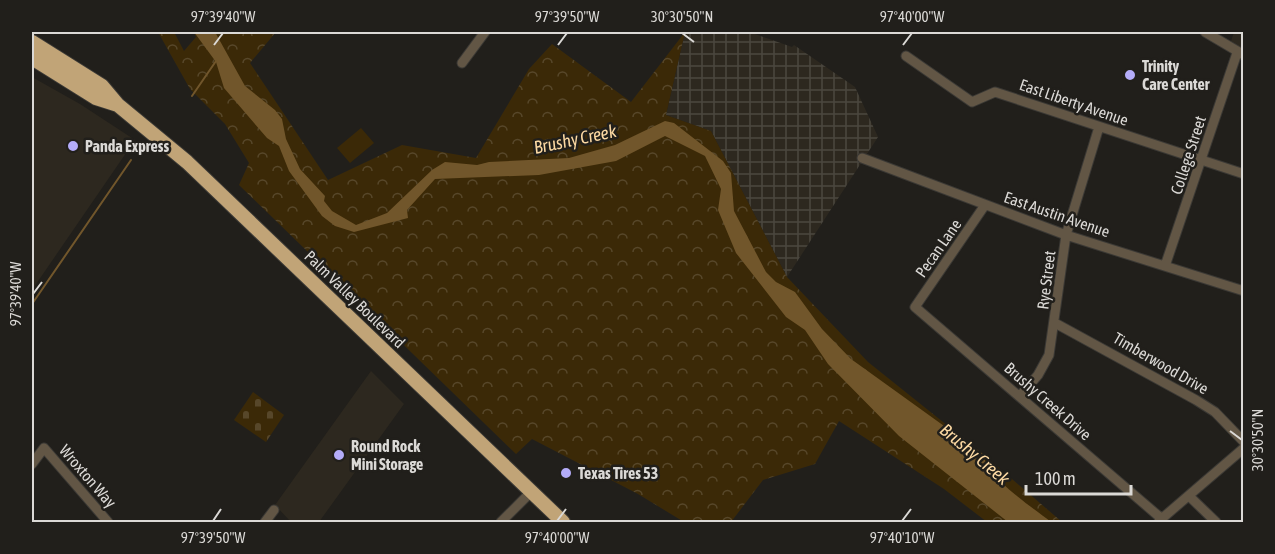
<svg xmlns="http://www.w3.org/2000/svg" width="1275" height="554" font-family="'Asap Condensed',sans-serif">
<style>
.built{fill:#2d281f}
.industrial{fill:url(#industrial-grid)}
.forest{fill:url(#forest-crowns)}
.cemetery{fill:url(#cemetery-stones)}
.pitch{fill:#3b2907}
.water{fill:#71562b}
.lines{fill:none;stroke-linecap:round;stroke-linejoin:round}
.stream{stroke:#71562b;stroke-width:2}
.minor-casing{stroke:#3b3935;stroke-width:11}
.highway-casing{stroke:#3b3935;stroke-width:16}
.minor{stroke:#625645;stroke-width:9}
.highway{stroke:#c1a477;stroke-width:14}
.ticks{fill:none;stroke:#dbd9d6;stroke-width:2}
.poi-dot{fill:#b4acf9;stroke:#211f1b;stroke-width:2}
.labels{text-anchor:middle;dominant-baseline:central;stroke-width:5;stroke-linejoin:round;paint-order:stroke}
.poi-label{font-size:16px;font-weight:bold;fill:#dbd9d6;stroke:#211f1b;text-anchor:start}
.street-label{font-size:16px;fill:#dbd9d6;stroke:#211f1b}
.water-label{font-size:18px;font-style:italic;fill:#fcd9a3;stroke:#211f1b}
.neatline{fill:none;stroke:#dbd9d6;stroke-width:2}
.ticks-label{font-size:15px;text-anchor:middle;fill:#dbd9d6}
</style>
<defs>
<pattern id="industrial-grid" width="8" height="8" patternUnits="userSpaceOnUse" patternTransform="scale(1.5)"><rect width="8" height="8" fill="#2d281f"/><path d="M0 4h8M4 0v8" fill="none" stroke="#4b473f"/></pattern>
<pattern id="forest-crowns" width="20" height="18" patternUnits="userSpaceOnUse" patternTransform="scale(1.5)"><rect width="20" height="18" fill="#3b2907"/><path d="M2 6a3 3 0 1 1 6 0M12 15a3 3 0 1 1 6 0" fill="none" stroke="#57472a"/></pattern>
<pattern id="cemetery-stones" width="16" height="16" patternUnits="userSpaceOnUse" patternTransform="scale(1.5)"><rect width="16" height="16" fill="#3b2907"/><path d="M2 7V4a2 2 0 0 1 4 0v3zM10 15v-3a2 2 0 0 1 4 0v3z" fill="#57472a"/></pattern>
</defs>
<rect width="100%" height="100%" fill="#211f1b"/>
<path class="built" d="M1234,32h9v16l-13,-4z
M32,77l48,27 55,36 -103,150z
M371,371l33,33 -85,118h-28l-16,-17z"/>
<path class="industrial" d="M685,32h64l43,15 2,-2 61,42 23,50 -91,140 -76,-146 -45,-16z"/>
<path class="forest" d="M158,32h16l10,19 12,-14 -2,-5h82l-26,31 78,117 74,-35 74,13 53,-89 23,-25 79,58 54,-70 -19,83 45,16 76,146 81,85 115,92 79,68h-75l-43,-33 -105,-68 -24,43 -52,16 -32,42h-47l-46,-28 -106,-55 -16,15 -277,-269 10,-22 -24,-39 -35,-35z"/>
<path class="cemetery" d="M253,392l31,23 -18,27 -32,-22z"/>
<path class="pitch" d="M361,128l13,15 -24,20 -13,-15z"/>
<path class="water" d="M194,32h21l30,54 30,24 7,9 4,20 14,30 25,27 -1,5 8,10 24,14 31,-12 45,-43 13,-8 32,3 12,-3 80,-4 46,-13 50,-24 9,2 49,38 8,12 3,38 32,61 10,10 19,10 27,37 29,30 132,95c5,25 48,52 68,68h-43l-109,-86 -71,-72 -23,-34 -19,-13 -50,-64 -18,-43 3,-21 -16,-33 -40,-20 -49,25 -77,14 -104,4 -28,31 1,8 -54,14 -19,-6 -13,-10 -33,-45 -10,-25 -12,-8 -43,-50 -8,-26z"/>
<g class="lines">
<path class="stream" d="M192,96l24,-35
M32,304l99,-144"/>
<g class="minor-casing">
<path id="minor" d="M1205,32l39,23
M906,56l66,46 23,-10 249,82
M462,63l23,-31
M862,158l204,77 178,56
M985,205l-70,102 247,212
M1165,266l72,-213
M1055,323l141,77 19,12 29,30
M1020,396l18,-21 11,-20 17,-120 33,-108
M32,464l12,-16 64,74
M1189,496l27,26
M1159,521l85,-73
M265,522l9,-12
M501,522l30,-30"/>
</g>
<g class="highway-casing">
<path id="highway" d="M32,42l70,44 16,19 69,57 376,360
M32,58l64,40 22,7"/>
</g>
<use href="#minor" class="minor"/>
<use href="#highway" class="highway"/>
</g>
<path class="ticks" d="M682,33l12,9M214,45l9,-12M558,45l9,-12M903,45l9,-12M33,294l9,-12M1230,431l12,9M213,521l8,-12M557,521l9,-12M902,521l9,-12"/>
<g class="poi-dot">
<circle cx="1130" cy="75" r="6"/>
<circle cx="73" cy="146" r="6"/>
<circle cx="339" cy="455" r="6"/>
<circle cx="566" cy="473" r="6"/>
</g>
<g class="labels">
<g class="poi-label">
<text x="1142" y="66">Trinity<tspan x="1142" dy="18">Care Center</tspan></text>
<text x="85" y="146">Panda Express</text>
<text x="351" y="446">Round Rock<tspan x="351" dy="18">Mini Storage</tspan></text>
<text x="578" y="473">Texas Tires 53</text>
</g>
<g class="street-label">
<text transform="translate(1074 102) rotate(19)">East Liberty Avenue</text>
<text transform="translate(1188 155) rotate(-72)">College Street</text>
<text transform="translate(1057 214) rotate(19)">East Austin Avenue</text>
<text transform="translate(938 248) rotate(-55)">Pecan Lane</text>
<text transform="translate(1046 280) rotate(-83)">Rye Street</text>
<text transform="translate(355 299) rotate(44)">Palm Valley Boulevard</text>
<text transform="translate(1161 363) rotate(30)">Timberwood Drive</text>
<text transform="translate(1048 401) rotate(41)">Brushy Creek Drive</text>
<text transform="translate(88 476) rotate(49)">Wroxton Way</text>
</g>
<g class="water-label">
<text transform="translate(575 139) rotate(-12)">Brushy Creek</text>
<text transform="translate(975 454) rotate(40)">Brushy Creek</text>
</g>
</g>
<rect width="1275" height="554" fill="none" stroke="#211f1b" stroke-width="66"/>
<path d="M1026 485v9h105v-9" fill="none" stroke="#dbd9d6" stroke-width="3"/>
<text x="1035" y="485" font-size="18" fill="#dbd9d6" stroke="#211f1b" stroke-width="4.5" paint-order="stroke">100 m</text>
<rect x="33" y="33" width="1209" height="488" class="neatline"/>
<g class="ticks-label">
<text x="223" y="22">97°39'40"W</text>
<text x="567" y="22">97°39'50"W</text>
<text x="682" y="22">30°30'50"N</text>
<text x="912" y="22">97°40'00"W</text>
<text transform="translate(16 294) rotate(-90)" y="5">97°39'40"W</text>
<text transform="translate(1258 440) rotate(-90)" y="5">30°30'50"N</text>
<text x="213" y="543">97°39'50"W</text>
<text x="557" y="543">97°40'00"W</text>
<text x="902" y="543">97°40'10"W</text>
</g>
</svg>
